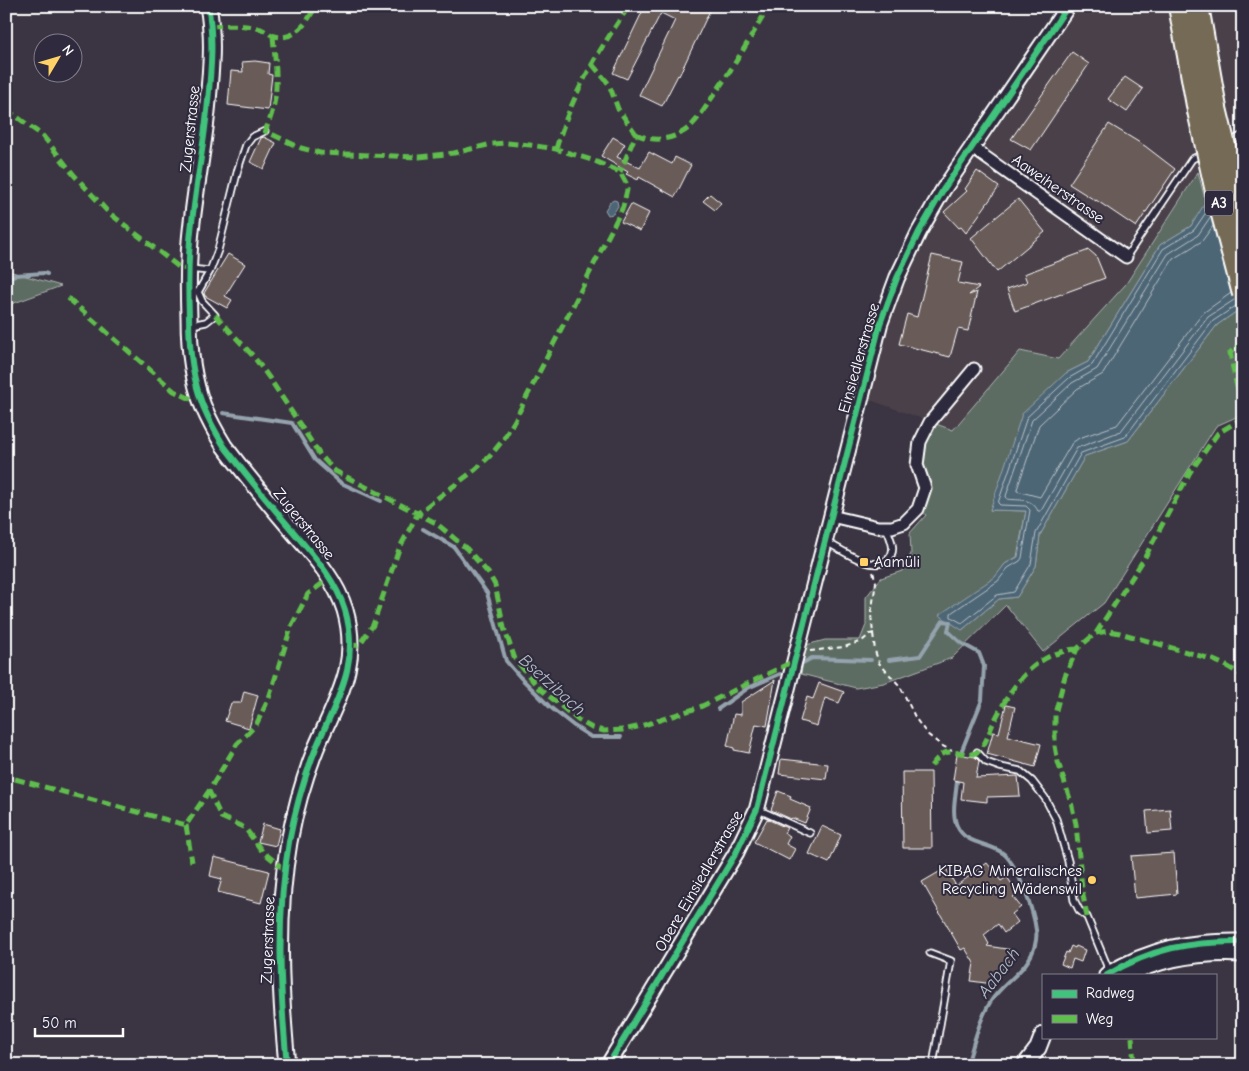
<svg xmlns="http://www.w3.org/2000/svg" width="1249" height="1071" font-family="'Comic Neue',sans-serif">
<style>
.built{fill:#494049}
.green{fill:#5d6c63;stroke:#aeb6b1}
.water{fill:#4d6676;stroke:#94a3ad}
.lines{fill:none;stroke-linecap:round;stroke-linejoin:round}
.shore{stroke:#b8c2c8;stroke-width:1}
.stream{stroke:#94a3ad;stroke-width:4}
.building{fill:#695c58;stroke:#fff}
.service-casing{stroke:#fff;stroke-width:9}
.minor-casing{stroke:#fff;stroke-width:15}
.tertiary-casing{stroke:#fff;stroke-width:18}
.secondary-casing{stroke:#fff;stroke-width:19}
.motorway-casing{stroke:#fff;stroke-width:24}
.path{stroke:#fff;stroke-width:2;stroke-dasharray:5 4;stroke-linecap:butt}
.service{stroke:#2f2a3d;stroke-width:5.5}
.minor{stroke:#2f2a3d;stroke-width:11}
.tertiary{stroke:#2f2a3d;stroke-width:14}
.secondary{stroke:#2f2a3d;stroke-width:15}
.motorway{stroke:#746b55;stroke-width:20}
.motorway-bridge-casing{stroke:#fff;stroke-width:24;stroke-linecap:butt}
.motorway-bridge{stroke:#746b55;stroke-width:20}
.quiet{stroke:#5fbe4e;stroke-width:5;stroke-dasharray:10 5;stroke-linecap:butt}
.cycleway-casing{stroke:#2f2a3d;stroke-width:9}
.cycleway{stroke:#40c37c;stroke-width:6}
.poi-dot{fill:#ffd166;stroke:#2f2a3d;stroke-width:2}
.labels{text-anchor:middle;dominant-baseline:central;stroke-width:4;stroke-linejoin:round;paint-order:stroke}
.shield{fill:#2f2a3d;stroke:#c1bfc5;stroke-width:1}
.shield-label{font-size:15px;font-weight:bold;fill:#fff}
.street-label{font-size:16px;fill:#fff;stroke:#2f2a3d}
.poi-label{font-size:16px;fill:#fff;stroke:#2f2a3d;text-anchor:start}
.water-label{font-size:18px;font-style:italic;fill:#afbac1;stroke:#2f2a3d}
</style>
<rect width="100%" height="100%" fill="#3b3442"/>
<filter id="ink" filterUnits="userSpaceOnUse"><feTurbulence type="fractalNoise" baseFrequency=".02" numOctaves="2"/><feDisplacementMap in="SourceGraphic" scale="10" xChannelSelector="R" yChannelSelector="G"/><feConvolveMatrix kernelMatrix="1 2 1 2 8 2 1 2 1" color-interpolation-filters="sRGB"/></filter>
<g filter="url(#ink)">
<path class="built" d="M1068,6h175v109l-45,57 -72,112 -68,75 -38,-8 -67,79 -91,-33 57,-165z"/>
<path class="green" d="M1198,172l8,31 -15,23 -31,19 -72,117 -22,11 -76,137 36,1 -9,46 -12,7 -43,66 37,-31 18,-2 19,-31 4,-31 45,-79 43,-15 89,-116 26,-18v107l-27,12 -112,177 -61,49 -37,-47 -54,53 -68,25 -28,5 -55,-14 5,-29 19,-5h35l6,-15v-28l15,-19 21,-7 9,-17 -1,-21 16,-18 -8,-6 8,-23 -9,-21 13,-43 23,8 67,-79 38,8 68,-75z
M12,272l49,14 -55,20v-33z"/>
<path class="water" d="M1243,152v155l-26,18 -89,116 -43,15 -45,79 -4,31 -19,31 -18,2 -37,31 -23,-15 56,-38 10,-13 13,-7 8,-46 -36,-1 32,-96 44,-41 22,-11 72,-117 31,-19 34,-56z
M614,200l3,1 1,5 -5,8 -5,1 -3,-5 5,-8z"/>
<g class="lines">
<path class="shore" d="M1209,208l-15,22 -31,19 -71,116 -23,13 -42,39 -29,86 2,2 26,1 4,4 -8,48 -2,3 -12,7 -10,13 -47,32v4l11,6 35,-28 17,-3 17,-28 5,-31 45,-80 44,-16 88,-116 26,-17
M1211,216l-13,19 -30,19 -71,115 -25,14 -40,37 -26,76 1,3c13,2 24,-2 31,12h3l36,-63 44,-17 87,-114 26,-17
M1213,226l-11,15 -29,18 -70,115 -26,15 -38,36 -22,64v2l23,6 32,-54 7,-5 38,-13 86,-112 28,-20"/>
<path class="stream" d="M6,279l9,-4 29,-2 3,1
M223,413l69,10 23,37 26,23 40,18
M423,529l31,18 33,46 19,68 14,16 30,30 24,19 17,11h30
M950,622l-2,9 13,12 18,10 5,13 -2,34 -20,50
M889,660l31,-4 23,-35 7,1
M799,665l13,-7 59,2
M718,709l30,-21 32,-14
M957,781c-1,14 -6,32 0,45 9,20 33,16 47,28 14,12 30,58 32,76 1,5 0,11 -1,15 -6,25 -31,36 -44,56 -12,19 -17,42 -24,64"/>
</g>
<path class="building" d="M645,6h67l-33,70 -1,-1 -16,31 -23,-11 36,-75 -14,-7 -34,66 -14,-6z
M1072,52l17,12 -58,86 -20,-11z
M255,61l14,2 -1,11 4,1 -4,35 -40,-5 3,-34 12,1 -1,-10z
M1125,77l18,12 -16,23 -19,-13z
M1109,124l36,22 30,23 -39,58 -40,-27v1l-27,-17z
M264,137l12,6 -12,26 -14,-7 11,-24z
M613,137l12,7 -8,13 23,11 9,-16 23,12 3,-7 16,8 -16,32 -36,-20 -1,3 -12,-6 2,-2 -27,-16z
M977,171l22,16 -33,46 -5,-6 -2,1 -15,-16 23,-21 -2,-2z
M710,194l11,9 -6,7 -12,-9z
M1018,199l27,33 -48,40 -26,-34z
M631,204l18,9 -9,18 -19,-9z
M1089,250l7,6 9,22 -90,33 -8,-22 20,-7 -3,-8z
M228,254l17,10 -20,32 7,4 -5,8 -22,-12 -1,-3z
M932,255l31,7 -5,21 21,4 -10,8 8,-3 -9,39 -10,-2 -8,28 -51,-13 8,-30 10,3z
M775,680l-8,46 -11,-2 -7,29 -15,-3v-2l-7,-2 7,-32 7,1v-13z
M819,683l25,9 -5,11 -14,-5 -8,28 -17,-5 7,-24 6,2z
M244,691l14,4 -9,33 -24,-7 6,-18h10z
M1006,705l9,2 -7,29 33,8 -6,23 -48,-13 6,-22 6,1z
M957,754l18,3 4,4 -3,17 42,-2 2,20 -33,1v5l-26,-3 2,-17 -10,-2z
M781,759l47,5 -2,15 -47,-5z
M902,772h29l1,76h-29z
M778,791l13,5 -1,3 21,9 -6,15 -13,-5 -1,1 -20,-9z
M1170,809l2,22 -24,2 -2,-22z
M767,819l20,9 -3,5 6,3 -4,8 9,5 -6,11 -35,-18z
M263,824l17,5 -4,17 -18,-4z
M822,826l19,9 -12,28 -20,-9z
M1174,853l3,41 -42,4 -4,-42z
M214,857l55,14 -8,32 -43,-11 4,-13 -12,-3z
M987,863l14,18 6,-4 11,16 -5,4 8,10 -9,7 6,8 -14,11 -6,-9 -14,11 5,9 -2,2 26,4 -1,12 -8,-1 -1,12 -8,-1 -2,12 -22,-3 3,-18 -9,-15 -4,2 -39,-68 24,-14 10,18z
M1071,946l4,2 1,-2 9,4 -4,12 -8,-3 -3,9 -9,-4 5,-12 2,1z"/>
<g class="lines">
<g class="service-casing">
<path id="service" d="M1227,144l16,-9
M1126,257l66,-98 13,-6
M189,269l21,2 8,-21 20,-81 8,-24 6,-8 13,-6
M191,325l15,-3 9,-7 -13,-14 -4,-9 12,-21
M826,542c15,7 46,31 61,18 11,-9 3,-22 -1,-33
M977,752l9,10 14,5 20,4 12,10 13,17 11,21 12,42 6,39 5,10 8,7 23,56
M757,809l53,24
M930,953l21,8 -17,98"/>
</g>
<g class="minor-casing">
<path id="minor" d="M971,147l155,110
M831,516l47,11h14l12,-4 14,-14 7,-21 -8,-23 3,-23 10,-20 44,-53"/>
</g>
<g class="tertiary-casing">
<path id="tertiary" d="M608,1065l128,-212 21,-44 123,-485 17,-46 22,-46 24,-42 125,-184"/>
</g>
<g class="secondary-casing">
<path id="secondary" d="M208,6c6,31 3,64 0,95 -4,47 -14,93 -18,140 -2,25 -2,50 -1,76 0,30 3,61 14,89 6,14 13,27 21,40 22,29 44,56 67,83 21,25 44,49 54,81 16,55 -9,90 -29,138 -12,30 -21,62 -27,94 -13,74 -9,149 -2,223
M1107,975c45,-27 84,-34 136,-33
M1129,975c35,-19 74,-23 114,-21
M1025,1065l13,-17 5,-13"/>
</g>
<g class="motorway-casing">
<path id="motorway" d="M1179,6l19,105
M1198,6l18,102"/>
</g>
<path class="path" d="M873,572l3,10 -5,33 4,36 4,12 21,23 16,33 11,15 14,11 11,6
M810,651l34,-4 18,-6 8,-7 4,-1"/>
<use href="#service" class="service"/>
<use href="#minor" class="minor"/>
<use href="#tertiary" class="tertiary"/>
<use href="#secondary" class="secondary"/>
<use href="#motorway" class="motorway"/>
<g class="motorway-bridge-casing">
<path id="motorway-bridge" d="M1216,108l27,113
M1198,111l19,85 26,98"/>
</g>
<use href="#motorway-bridge" class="motorway-bridge"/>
<path class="quiet" d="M211,26c17,-1 34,-2 50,3 5,2 9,6 14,7 21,5 32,-14 41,-30
M273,36c3,35 8,61 -8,95l36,17 19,5 99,4 35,-4 38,-9 14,-1 24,2 26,4 36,11 28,12 6,11 1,7 -4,17 -108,213 -12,20 -13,16 -14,13 -58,44 -19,36 -26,76 -14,20 -10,1
M592,64l17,20 9,25 18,25 -16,38
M6,109l37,27 31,39 34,37 72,56 9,1
M636,134c14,7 31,7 45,-1 12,-6 21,-20 28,-31 22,-31 41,-63 60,-96
M556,149c16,-55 41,-96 73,-143
M68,298l106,93 19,9 8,-2
M215,315l39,42 16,22 50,76 15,16 101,52 31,26 22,25 6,11 9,43 11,31 23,28 40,33 14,8 12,3 19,-1 18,-4 59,-19 94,-46
M1243,340l-13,13 6,30 7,22
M1096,633l48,-74 46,-87 28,-39 25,-15
M931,766c3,-4 7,-9 11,-12 11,-6 27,5 37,-3 7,-7 10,-19 14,-27 14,-29 31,-58 62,-70 7,-2 14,-5 22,-5
M15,779l171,46 23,-34
M186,825l6,37
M285,870l-23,-19 -17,-23 -24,-11 -12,-26 28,-47 19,-19 13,-27 22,-71 17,-33 22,-16
M1087,917l-5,-28 -6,-65 -5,-22 -13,-40 -3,-16v-32l10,-38 12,-27 19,-16 13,-2 11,2 91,26 14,6 18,11
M1132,1037l2,28"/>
<g class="cycleway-casing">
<path id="cycleway" d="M208,6c6,31 3,64 0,95 -4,47 -14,93 -18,140 -2,25 -2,50 -1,76 0,30 3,61 14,89 6,14 13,27 21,40 22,29 44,56 67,83 21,25 44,49 54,81 16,55 -9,90 -29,138 -12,30 -21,62 -27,94 -13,74 -9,149 -2,223
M1107,975c45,-27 84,-34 136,-33
M608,1065l128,-212 21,-44 123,-485 17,-46 22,-46 24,-42 125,-184"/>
</g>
<use href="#cycleway" class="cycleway"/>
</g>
</g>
<g class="poi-dot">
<rect x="859" y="557" width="10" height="10" rx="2.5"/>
<circle cx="1092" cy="880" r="5"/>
</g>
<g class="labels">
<rect class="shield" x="1205" y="190.5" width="28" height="25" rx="4"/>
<g class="shield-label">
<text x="1219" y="203">A3</text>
</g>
<g class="street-label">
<text transform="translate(190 129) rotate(-84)">Zugerstrasse</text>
<text transform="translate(1058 189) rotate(35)">Aaweiherstrasse</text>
<text transform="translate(859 358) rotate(-74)">Einsiedlerstrasse</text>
<text transform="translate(304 524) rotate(51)">Zugerstrasse</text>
<text transform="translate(699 881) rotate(-60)">Obere Einsiedlerstrasse</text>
<text transform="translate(268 940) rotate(-88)">Zugerstrasse</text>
</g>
<g class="poi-label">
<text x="874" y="562">Aamüli</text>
<text x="1082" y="871" text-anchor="end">KIBAG Mineralisches<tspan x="1082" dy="18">Recycling Wädenswil</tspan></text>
</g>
<g class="water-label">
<text transform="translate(552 685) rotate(42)">Bsetzibach</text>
<text transform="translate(999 973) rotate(-53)">Aabach</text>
</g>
</g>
<rect width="1249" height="1071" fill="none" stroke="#2f2a3d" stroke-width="25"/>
<rect x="12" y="12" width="1224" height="1046" fill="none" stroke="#fff" stroke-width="2" filter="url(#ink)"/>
<rect x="1042" y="974" width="175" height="65" fill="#2f2a3d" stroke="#827f8b"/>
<rect x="1052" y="990" width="25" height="8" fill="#40c37c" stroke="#827f8b"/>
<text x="1086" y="998" font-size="15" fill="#ffffff">Radweg</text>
<rect x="1052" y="1015" width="25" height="8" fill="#5fbe4e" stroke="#827f8b"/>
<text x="1086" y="1024" font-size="15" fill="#ffffff">Weg</text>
<g transform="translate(58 58) rotate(52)"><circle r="24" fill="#2f2a3d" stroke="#827f8b"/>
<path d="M0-4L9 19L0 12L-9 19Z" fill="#ffd166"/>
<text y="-8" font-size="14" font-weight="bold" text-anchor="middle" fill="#ffffff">N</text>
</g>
<path d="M35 1028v8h88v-8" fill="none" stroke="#ffffff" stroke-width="2.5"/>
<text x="42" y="1028" font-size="15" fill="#ffffff" stroke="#2f2a3d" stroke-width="4" paint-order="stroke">50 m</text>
</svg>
